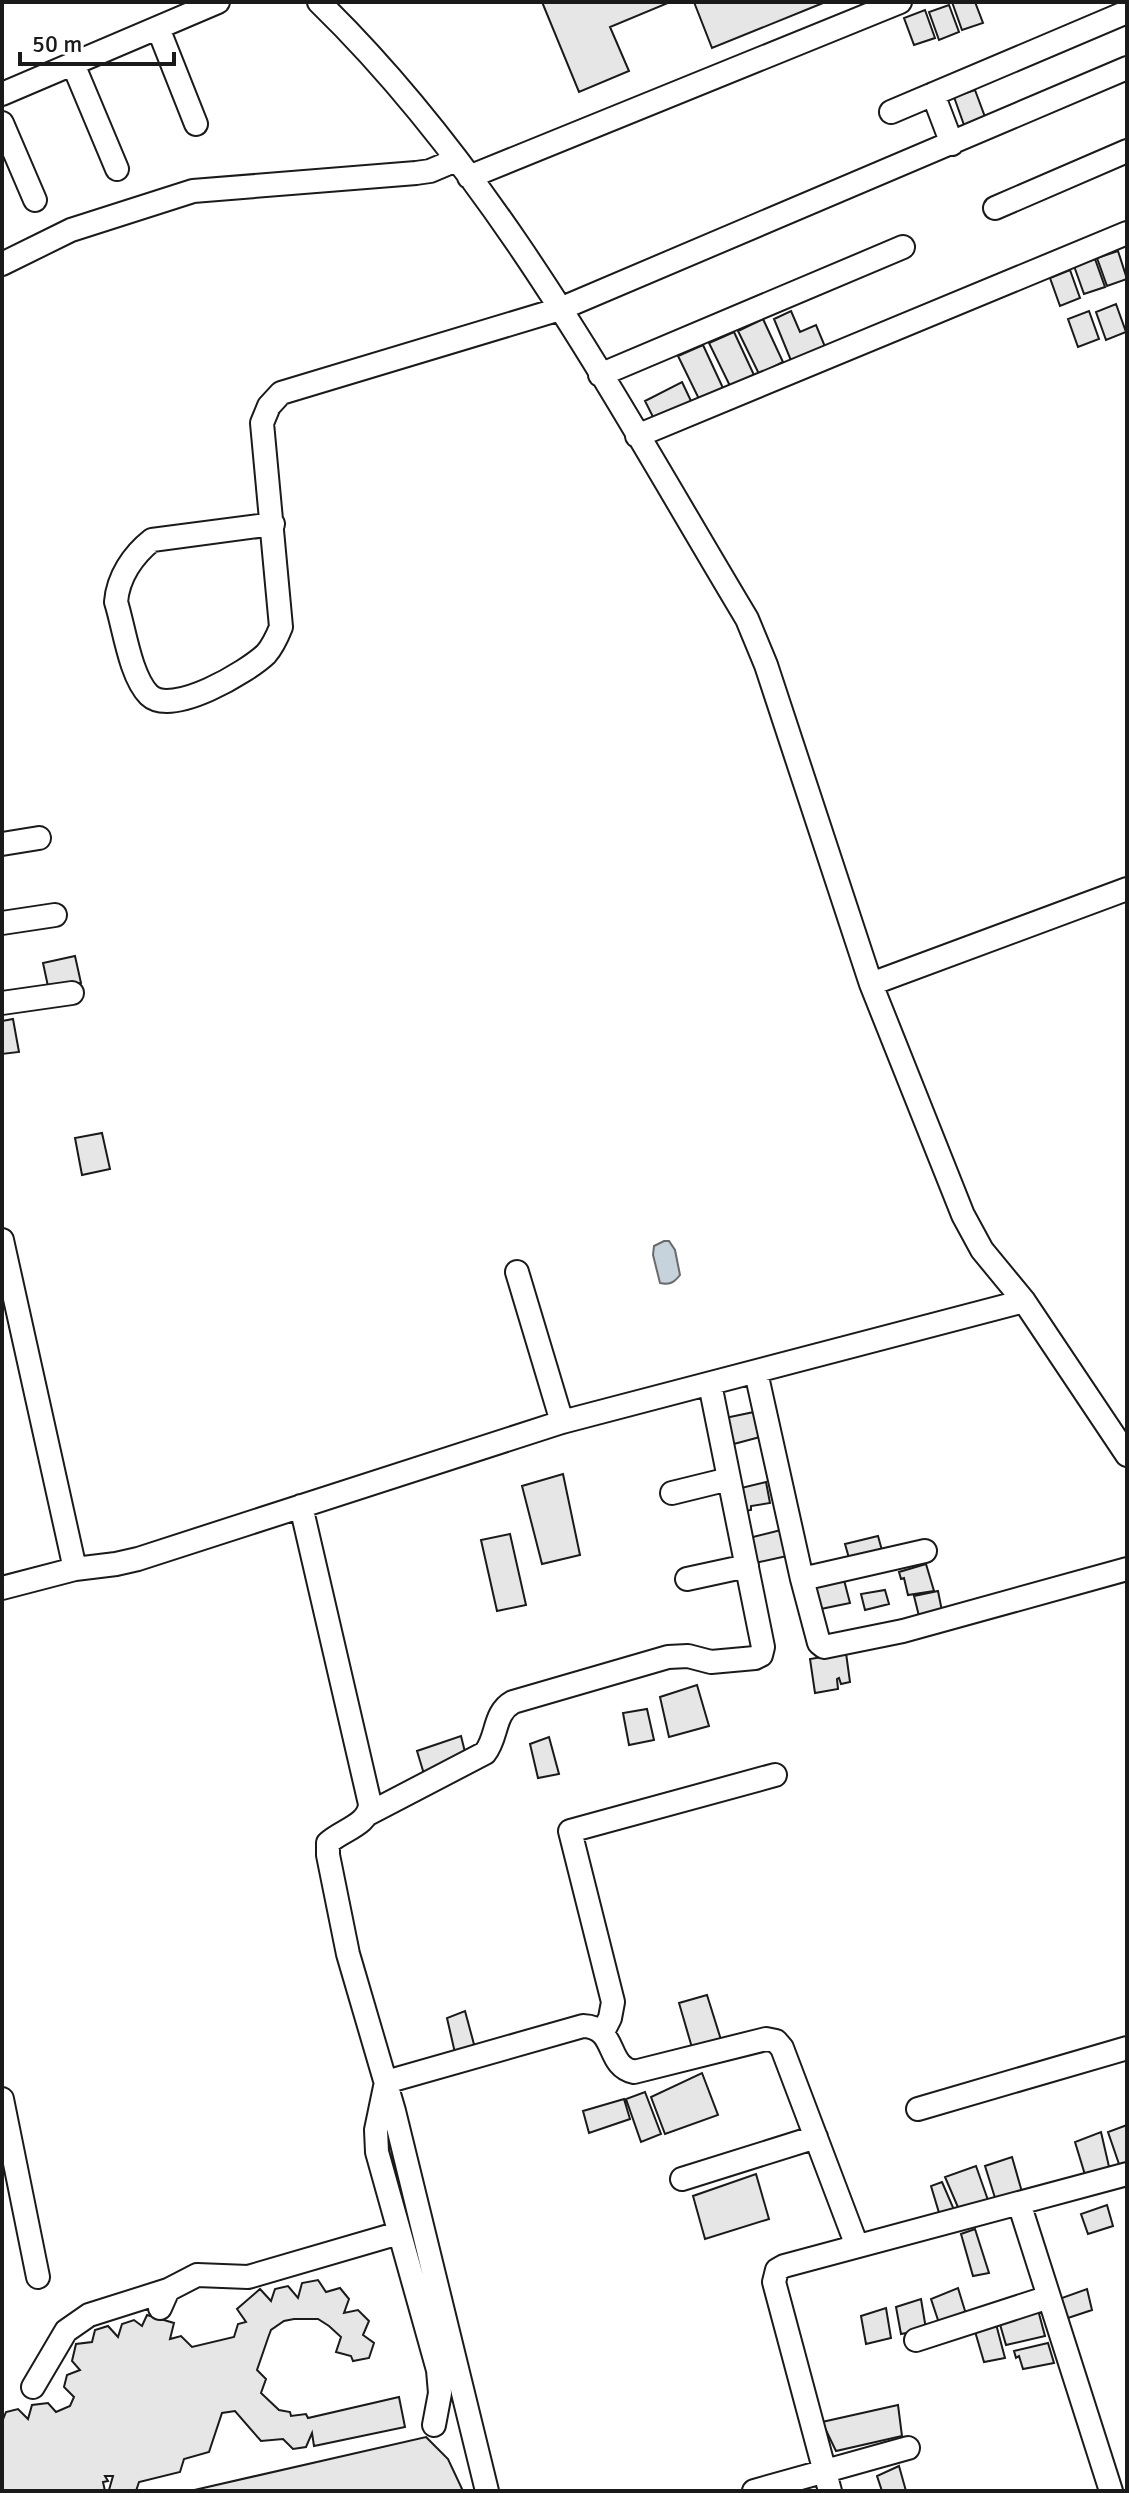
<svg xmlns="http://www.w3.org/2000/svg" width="1129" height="2493" font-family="Signika,sans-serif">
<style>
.water{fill:#c6d2dc;stroke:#6a6a6a;stroke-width:2}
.building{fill:#e6e6e6;stroke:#1a1a1a;stroke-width:2}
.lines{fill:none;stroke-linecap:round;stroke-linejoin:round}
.minor-casing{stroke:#1a1a1a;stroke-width:26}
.minor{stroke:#fff;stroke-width:22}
</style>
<rect width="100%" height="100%" fill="#fff"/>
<path class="water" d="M664,1241h5l6,9 5,25c-6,8 -11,10 -20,8l-7,-28 1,-9z"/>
<path class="building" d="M542,2h125l1,1 -58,24 19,44 -50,21z
M694,2h129v1l-111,45z
M952,2h23l8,21 -21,7z
M949,5l10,27 -20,8 -10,-28z
M925,10l10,28 -21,7 -10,-27z
M975,90l10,27 -21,8 -10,-28z
M1118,251l9,28 -20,7 -10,-28z
M1095,259l10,28 -21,7 -10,-28z
M1070,270l10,28 -20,8 -10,-28z
M1116,304l10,28 -20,8 -10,-28z
M791,311l9,21 16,-7 10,24 -34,14 -18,-44z
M1089,311l10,28 -21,8 -10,-28z
M763,319l20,43 -24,12 -21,-43z
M734,332l20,43 -24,11 -21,-43z
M703,345l20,43 -24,11 -21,-43z
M682,382l10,21 -37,18 -10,-20z
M75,956l6,27 -32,8 -6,-28z
M13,1019l6,33 -17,2v-33z
M102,1133l8,36 -28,6 -7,-37z
M754,1412l6,25 -30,8 -5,-27z
M563,1474l17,81 -38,9 -20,-78z
M766,1482l4,21 -19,3v4l-13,2 -5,-22z
M781,1530l6,26 -32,7 -6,-25z
M510,1534l16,71 -29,6 -16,-71z
M878,1536l5,18 -32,11 -6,-21z
M926,1564l8,27 -26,4 -4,-17 -3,1 -2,-7z
M844,1580l6,23 -34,7 -6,-24z
M885,1590l4,14 -24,6 -4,-16z
M938,1591l5,25 -23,4 -6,-24z
M846,1653l4,29 -9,2 -2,-6 -2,1 1,10 -23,4 -5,-34z
M697,1685l12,41 -40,11 -9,-40z
M647,1709l7,31 -25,5 -6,-32z
M461,1736l6,24 -43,14 -7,-23z
M549,1737l10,37 -21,4 -8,-34z
M707,1995l15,48 -29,8 -14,-48z
M465,2011l10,37 -20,5 -8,-35z
M702,2073l16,42 -53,19 -14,-37z
M645,2092l16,42 -20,8 -15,-43z
M624,2099l6,20 -41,14 -6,-22z
M1127,2125v41l-7,1 -12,-35z
M1101,2132l9,39 -24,7 -11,-36z
M1012,2157l10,35 -26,9 -11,-35z
M976,2166l13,37 -29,9 -15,-35z
M756,2174l13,45 -64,20 -12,-43z
M942,2182l13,30 -15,4 -9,-30z
M1107,2205l6,21 -25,8 -7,-20z
M975,2229l14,44 -16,3 -12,-42z
M318,2280l8,12 14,-4 9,11 -5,14 14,-3 11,11 -6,14 11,8 -5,15 -16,3 -2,-5 -15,-4 5,-15 -12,-11 -11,-7h-24l-10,2 -13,9 -3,8 -11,32 9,9 -5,14 18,17 11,2 1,4 15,-2 2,4 91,-21 6,30 -91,19 -2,-13 -6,14 -13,2 -10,-10 -22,2 -26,-30 -13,2 -13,39 -25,7 -4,13 -41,10 -3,9h-25l-2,-1 4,-14h-8l3,5 -5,1 2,9h-103v-69l4,-10 12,-3 10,10 4,-14 16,-2 8,9 14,-6 4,-9 -10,-10 3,-12 13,-5 -8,-9 4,-17 16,-2 3,-12 13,-4 10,11 4,-13 12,-4 8,6 5,-11 27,8 -4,16 11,-3 11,11 42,-10 4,-13 8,-2 -9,-13 23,-20 11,12 4,-12 13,-3 10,12 4,-15z
M958,2288l8,26 -27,9 -8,-24z
M1087,2289l5,21 -27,9 -6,-20z
M921,2299l5,30 -25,5 -5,-27z
M886,2308l5,30 -25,6 -5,-28z
M1038,2310l7,26 -39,9 -7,-24z
M996,2324l9,34 -21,4 -10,-34z
M1048,2343l6,20 -31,6 -4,-13 -3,2 -2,-7z
M898,2405l4,31 -66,15 -14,-29z
M426,2437l22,22 15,32h-273z
M899,2466l7,25h-24l-5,-15z"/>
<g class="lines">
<g class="minor-casing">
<path id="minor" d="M319,2c180,175 300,404 428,617l19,46 105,319 92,231 19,35 42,51 103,154
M158,28l38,96
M73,64l44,105
M2,94l216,-92
M933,94l19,50
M891,112l236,-100
M2,123l33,77
M469,177l431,-175
M995,208l132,-57
M2,264l69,-34 122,-39 223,-18 14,-2 26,-11
M600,375l303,-128
M637,436l490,-203
M273,524l-121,16c-19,15 -34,37 -36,62 8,25 14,74 33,93 23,22 98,-23 117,-41 7,-8 11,-17 15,-27l-19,-204 7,-17 12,-13 279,-84 567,-241
M2,844l37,-6
M2,923l53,-8
M871,984l256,-95
M2,1003l70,-10
M2,1240l73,329
M517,1272l45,150
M756,1372l46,207 17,64 5,4 79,-16 224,-62
M672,1493l57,-14
M301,1506l69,298c-1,21 -28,26 -42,39v12l20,99 46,157 93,380
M687,1579l60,-13
M802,1579l123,-28
M2,1588l73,-19 41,-5 22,-5 424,-137 462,-121
M370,1813l115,-60c13,-16 8,-40 28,-51l155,-45 20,-1 23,6 44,-4 6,-3 2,-8 -53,-263
M603,2032l7,-14 3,-16 -43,-171 205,-56
M2,2099l36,178
M918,2109l209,-61
M682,2179l134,-42
M1019,2203l92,288
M160,2308l8,-18 29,-15 51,2 151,-44
M916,2340l133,-43
M33,2387l33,-56 23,-16 79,-25
M434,2425l6,-32 -2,-23 -61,-218 -1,-22 10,-48 197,-56c35,1 22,40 51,46l132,-33 10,2 6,7 75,198
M754,2491l154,-43
M830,2491l-56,-209 3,-12 7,-4 343,-92"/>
</g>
<use href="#minor" class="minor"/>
</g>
<rect width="1129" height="2493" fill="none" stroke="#1a1a1a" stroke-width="8"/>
<path d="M20 52v12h154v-12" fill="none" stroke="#1a1a1a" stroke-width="4"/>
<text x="32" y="52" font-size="24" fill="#1a1a1a" stroke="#ffffff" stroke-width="6" paint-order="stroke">50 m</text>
</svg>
